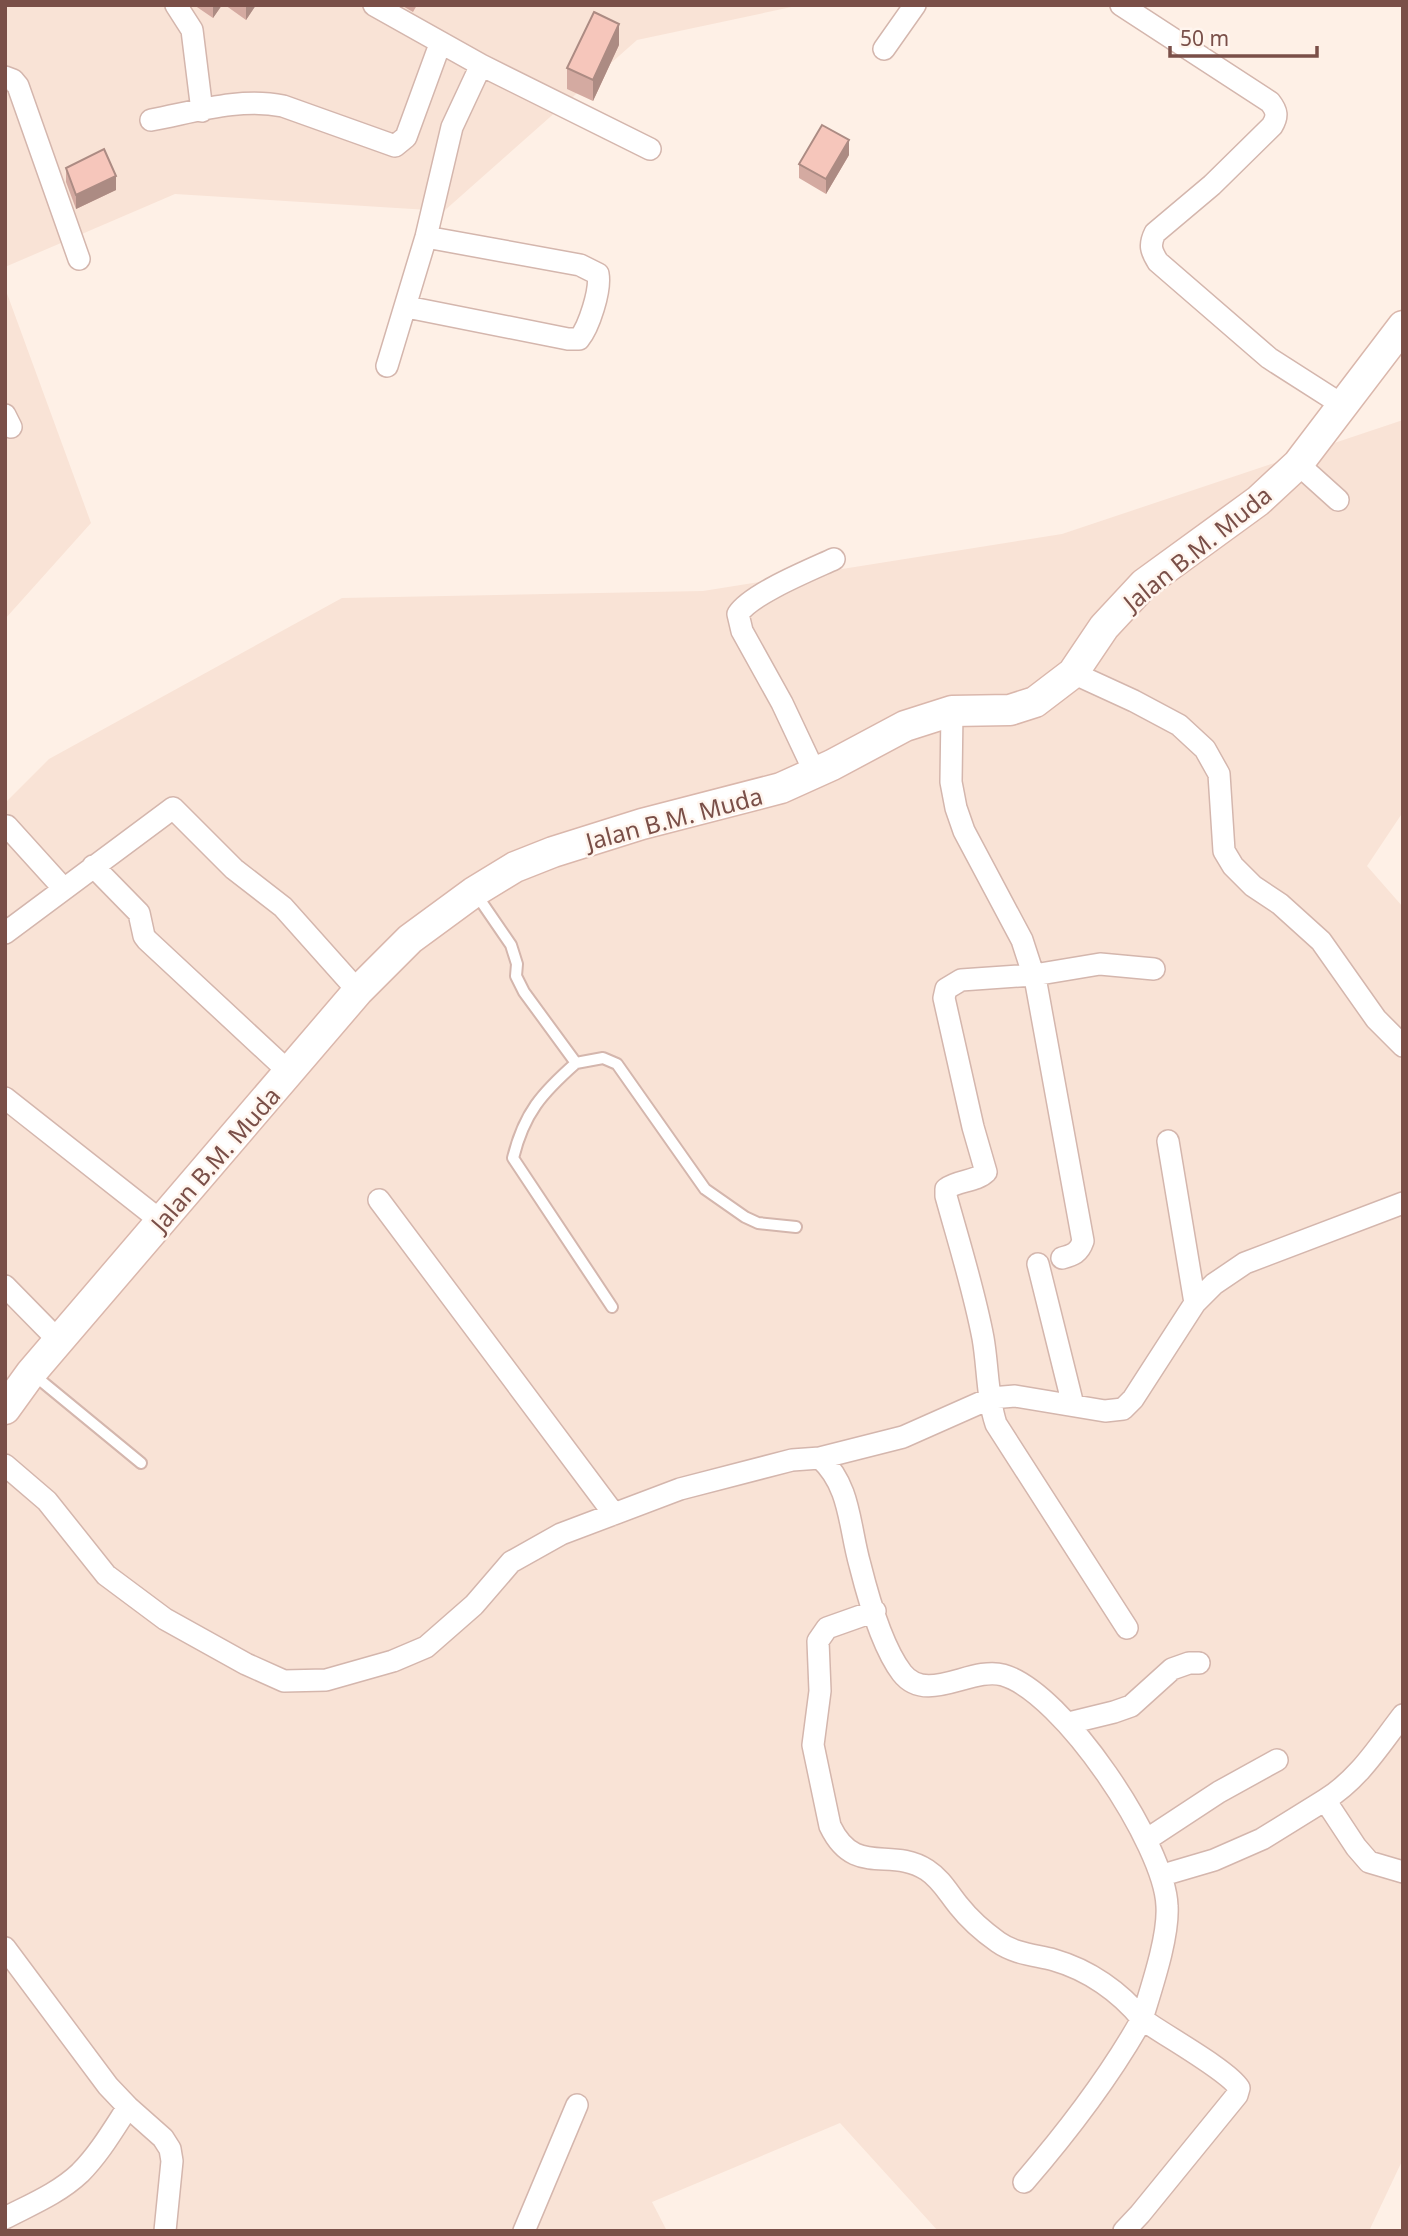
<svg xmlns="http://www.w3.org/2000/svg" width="1408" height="2236" font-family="'Noto Sans',sans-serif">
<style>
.residential{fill:#f9e3d6}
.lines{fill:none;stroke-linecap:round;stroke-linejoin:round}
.lane-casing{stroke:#d4b6ad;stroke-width:14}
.street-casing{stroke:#d4b6ad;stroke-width:24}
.secondary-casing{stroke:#dab7ac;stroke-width:33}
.lane{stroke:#fff;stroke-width:10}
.street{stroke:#fff;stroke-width:21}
.secondary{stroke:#fff;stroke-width:30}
.wall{fill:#d4aaa1}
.shaded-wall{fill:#ac8b83}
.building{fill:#f6c6bb;stroke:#ac8b83;stroke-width:2}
.labels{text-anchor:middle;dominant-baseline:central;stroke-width:5;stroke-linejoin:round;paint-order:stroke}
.street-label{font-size:24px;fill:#7a4f48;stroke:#fff5ee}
</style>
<rect width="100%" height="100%" fill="#fef0e6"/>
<path class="residential" d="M5,5h796l-164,35 -193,171 -269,-17 -170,73z
M5,288l86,235 -86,96z
M1403,420v392l-36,54 36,41v1252l-34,72h-431l-98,-108 -188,79 15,29h-662v-1428l44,-44 293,-161 361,-7 359,-57z"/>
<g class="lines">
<g class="lane-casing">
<path id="lane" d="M476,894l35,51 6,19 -1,12 8,16 52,71 27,-5 14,6 88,125 40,28 13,6 38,4
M576,1063c-34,30 -52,50 -63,95l99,149
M34,1375l107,88"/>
</g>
<g class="street-casing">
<path id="street" d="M176,5l16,25 10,81
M374,5l107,60 169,84
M1121,5l149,97c7,9 8,14 2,24l-60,59 -57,48c-6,12 -4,18 3,29l111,96 75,48
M884,49l31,-44
M5,77l8,3 5,6 61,173
M151,120c43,-8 89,-23 132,-14l112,40 11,-9 34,-93
M407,307l161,32h11c10,-12 22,-49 19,-65l-18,-9 -154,-28
M387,366l39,-129 26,-110 29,-62
M5,415l6,12
M1298,464l40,36
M1073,673l61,28 45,24 26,24 14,25 5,77 9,15 20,20 27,18 41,37 55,78 27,27
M952,711l-1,71 5,26 8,23 58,109 14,43 47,258c-4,12 -10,14 -21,17
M815,773l-33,-70 -40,-72 -4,-17c13,-20 72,-44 96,-55
M7,826l57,63
M93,866l46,47 5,23 3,4 142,132
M5,933l168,-125 61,61 49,38 75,84
M5,1098l156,123
M1168,1141l27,162
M379,1200l235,314
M1038,1264l35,141
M5,1286l54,55
M820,1458l83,-21 88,-39 24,-2 90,15 18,-2 10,-10 62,-96 19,-19 31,-21 158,-60
M5,1465l42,36 59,74 59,44 81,45 38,17 42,-1 67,-19 33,-14 48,-42 37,-43 50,-28 119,-45 112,-29 28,-2c31,28 29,69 40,107 8,32 22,82 42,108 25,32 69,-7 101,2 60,17 162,170 164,231 2,31 -16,83 -25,113 -22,-27 -53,-49 -88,-59 -19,-5 -39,-6 -56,-18 -14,-10 -28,-22 -39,-36 -10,-12 -18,-27 -32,-36 -37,-24 -72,8 -97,-44l-17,-81 7,-54 -2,-50 9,-13 48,-17
M1127,1628l-131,-204c-9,-27 -8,-58 -13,-86 -9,-48 -24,-95 -37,-142v-7c12,-9 30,-7 40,-17l-13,-45 -29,-129 2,-9 15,-9 73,-5 66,-11 54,5
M1069,1723l45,-11 17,-6 41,-37 17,-6h10
M1325,1800c34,-21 54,-54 78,-85
M1146,1840l73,-48 58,-32
M1163,1875l51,-15 48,-21 63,-39 31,47 13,15 34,10
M5,1948l103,138 20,21 35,31 7,11 2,12 -7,70
M1024,2182c44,-51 85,-104 118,-163 20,15 86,51 97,69l-2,7 -97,119 -16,17
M5,2218c25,-13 54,-25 75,-45 19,-19 33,-43 48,-66
M524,2231l53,-126"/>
</g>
<g class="secondary-casing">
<path id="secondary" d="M5,1409l26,-36 327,-382 52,-52 64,-47 41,-25 38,-15 89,-28 139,-36 51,-23 73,-39 47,-15 58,-1 25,-8 38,-29 31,-46 40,-43 114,-83 40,-37 105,-138"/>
</g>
<use href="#lane" class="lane"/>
<use href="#street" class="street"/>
<use href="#secondary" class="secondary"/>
</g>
<path class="wall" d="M194,5h28l-9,13z
M225,5h31l-10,15z
M401,5h16l-4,7z
M619,45l-26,56 -26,-12v-21z
M849,155l-23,39 -27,-16v-14z
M66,168l50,22 -40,19 -10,-27z"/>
<path class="shaded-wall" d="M213,5h9l-9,13z
M247,5h9l-10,15v-14z
M619,24v21l-26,56v-21z
M849,140v15l-23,39v-15z
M116,176v14l-40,19v-14z"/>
<path class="building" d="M594,12l25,12 -26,56 -26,-12z
M822,125l27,15 -23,39 -27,-15z
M104,149l12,27 -40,19 -10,-27z"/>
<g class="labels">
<g class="street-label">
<text transform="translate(1197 548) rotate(-39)">Jalan B.M. Muda</text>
<text transform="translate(674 818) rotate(-15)">Jalan B.M. Muda</text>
<text transform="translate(215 1159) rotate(-49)">Jalan B.M. Muda</text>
</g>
</g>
<rect width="1408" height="2236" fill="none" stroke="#7a4f48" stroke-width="14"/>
<path d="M1170 46v10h147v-10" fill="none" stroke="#7a4f48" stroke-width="3.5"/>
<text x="1180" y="46" font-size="21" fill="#7a4f48" stroke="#fff5ee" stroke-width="5" paint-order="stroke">50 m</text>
</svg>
